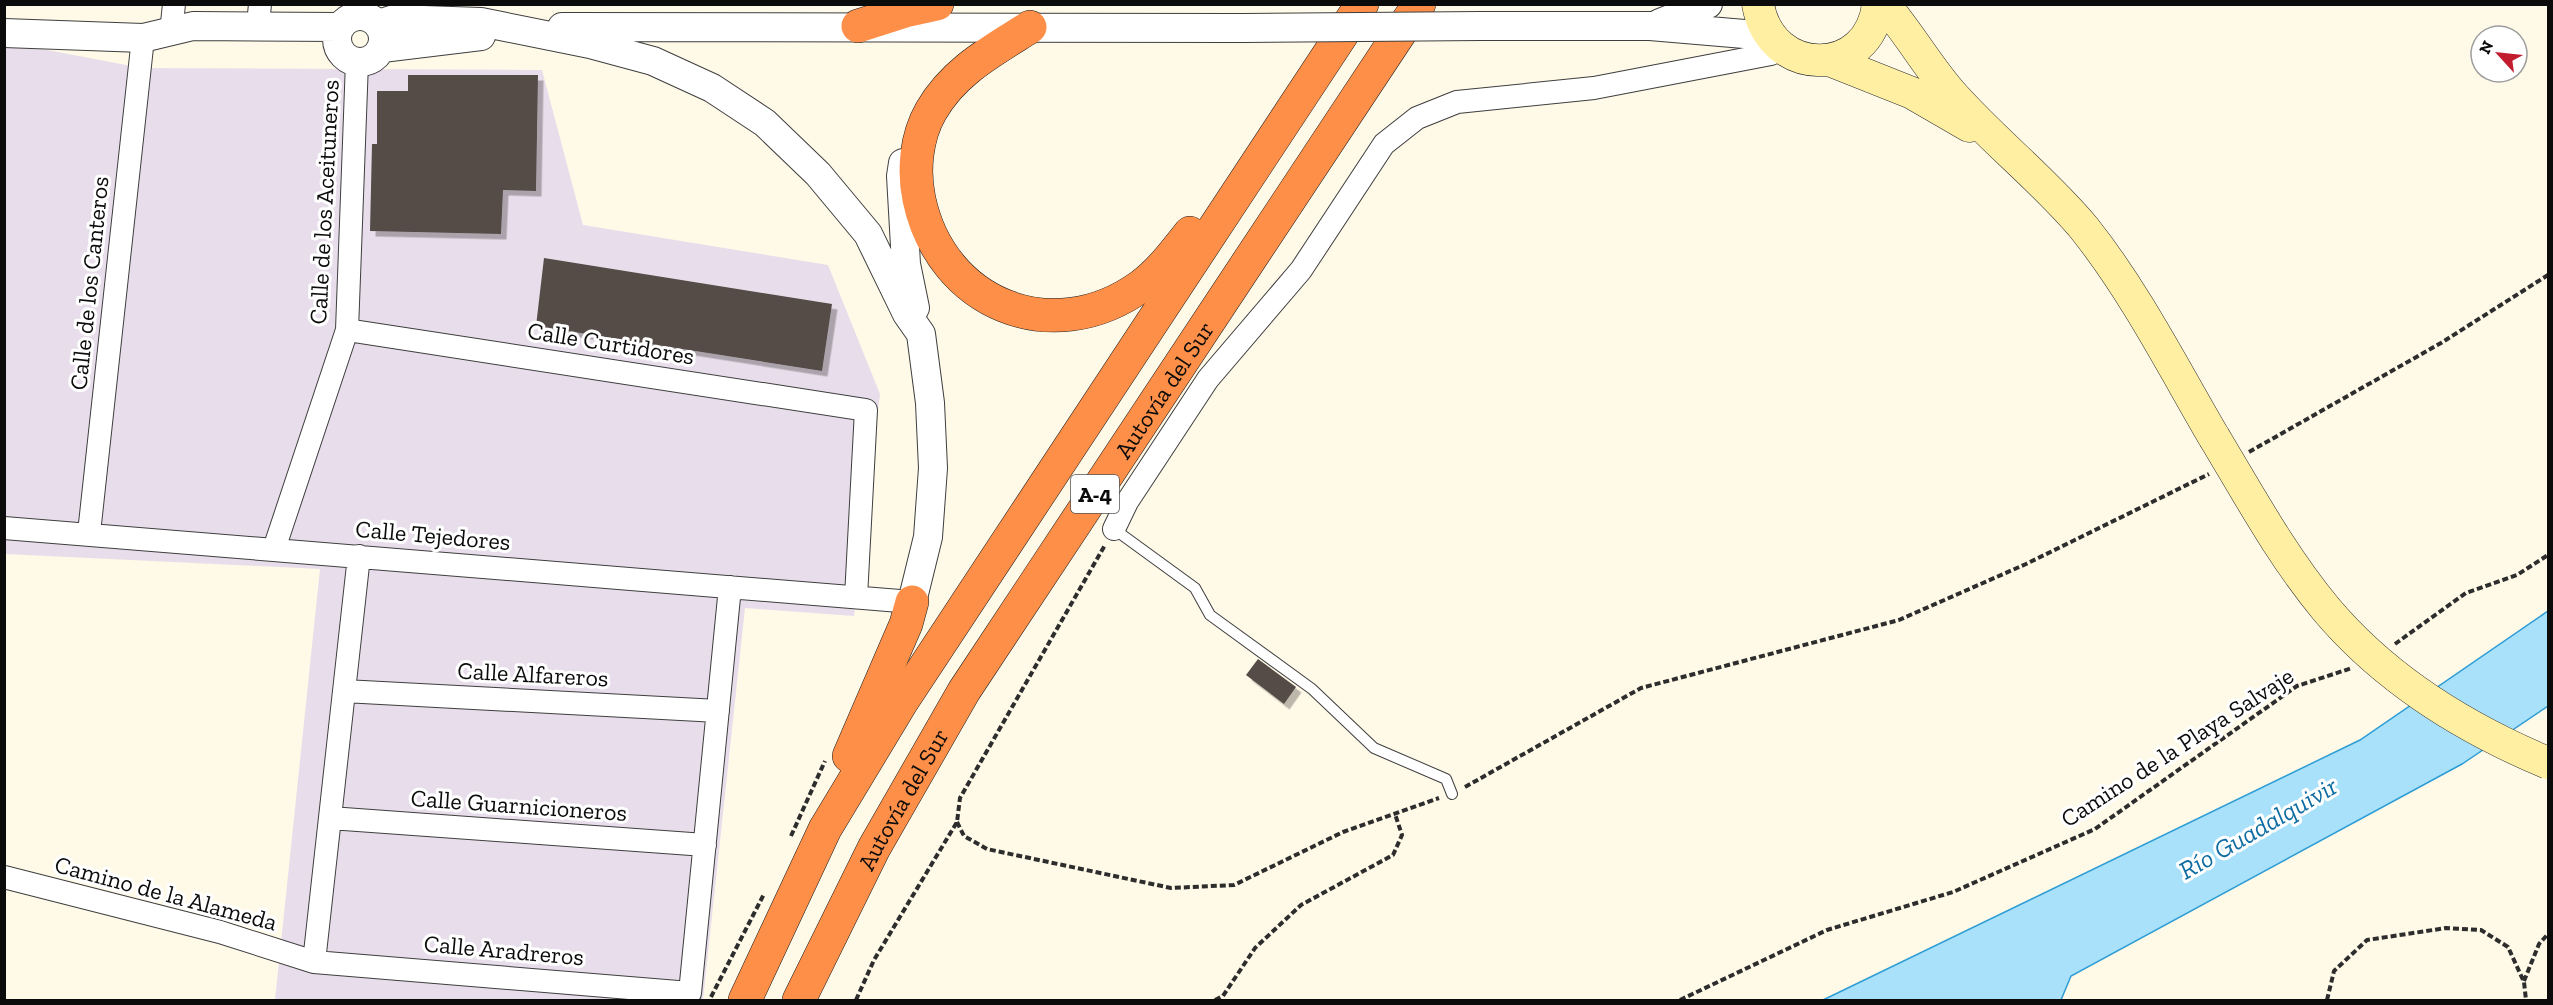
<svg xmlns="http://www.w3.org/2000/svg" width="2553" height="1005" font-family="'Zilla Slab',serif">
<style>
.industrial{fill:#e8deeb}
.water{fill:#aae1fa;stroke:#2d9dd5;stroke-width:1.5}
.building{fill:#544b47;filter:url(#shadow)}
.lines{fill:none;stroke-linecap:round;stroke-linejoin:round}
.service-casing{stroke:#3e3e3e;stroke-width:12}
.minor-casing{stroke:#3e3e3e;stroke-width:24}
.tertiary-casing{stroke:#3e3e3e;stroke-width:30}
.secondary-casing{stroke:#2d2d2d;stroke-width:33}
.motorway-casing{stroke:#1c1c1c;stroke-width:34}
.path{stroke:#2d2d2d;stroke-width:4;stroke-dasharray:6 3;stroke-linecap:butt}
.service{stroke:#fff;stroke-width:10}
.minor{stroke:#fff;stroke-width:22}
.tertiary{stroke:#fff;stroke-width:28}
.secondary{stroke:#ffefa3;stroke-width:32}
.motorway{stroke:#fd8f48;stroke-width:33}
.tertiary-bridge-casing{stroke:#3e3e3e;stroke-width:30;stroke-linecap:butt}
.secondary-bridge-casing{stroke:#2d2d2d;stroke-width:33;stroke-linecap:butt}
.tertiary-bridge{stroke:#fff;stroke-width:28}
.secondary-bridge{stroke:#ffefa3;stroke-width:32}
.labels{text-anchor:middle;dominant-baseline:central;stroke-width:6;stroke-linejoin:round;paint-order:stroke}
.shield{fill:#fff;stroke:#545454;stroke-width:1.5}
.shield-label{font-size:22px;font-weight:bold;fill:#0b0b0b}
.street-label{font-size:24px;fill:#0b0b0b;stroke:#fff}
.water-label{font-size:26px;font-style:italic;fill:#0e6ca2;stroke:#fff}
</style>
<defs>
<filter id="shadow"><feDropShadow dx="5.5" dy="5.5" stdDeviation="0" flood-color="#0004"/></filter>
</defs>
<rect width="100%" height="100%" fill="#fff9e8"/>
<path class="industrial" d="M5,42l137,26 400,2 41,155 245,40 52,129 -26,222 -109,-8 -42,392h-428l45,-431 -315,-15z"/>
<path class="water" d="M2548,611v95l-86,58 -391,212 -10,24h-238l537,-260z"/>
<path class="building" d="M408,75h130l-2,116 -33,-1 -2,44 -131,-3 2,-87h5v-53h31z
M544,258l288,46 -10,67 -286,-45z
M1258,659l38,28 -12,17 -38,-29z"/>
<g class="lines">
<g class="service-casing">
<path id="service" d="M1114,529l81,59 15,27 102,74 62,59 72,31 6,15"/>
</g>
<g class="minor-casing">
<path id="minor" d="M354,16l1,-12
M258,25l2,-21
M171,33l3,-29
M347,330l519,80 -10,187
M4,528l908,74
M1114,529l13,-27 81,-123 93,-109 83,-126 33,-26 40,-16 137,-14 177,-34 9,-6
M89,533l54,-495
M274,549l73,-219 10,-268
M344,691l374,20
M330,818l375,27
M4,877l216,55 94,30 376,31 40,-406
M314,962l45,-406"/>
</g>
<g class="tertiary-casing">
<path id="tertiary" d="M337 39a23 23 0 1 1 46 0a23 23 0 1 1-46 0Z
M1660,23l48,-19
M378,24l16,-5 87,3 109,22 63,17 59,27 53,35 53,51 50,60 39,80 14,20 9,69 3,65 -5,69 -16,65
M1481,26h169l118,10
M562,27l681,1
M4,33l139,5 50,-12 147,1
M382,48l99,-12
M903,163l-2,13 5,88 9,44"/>
</g>
<g class="secondary-casing">
<path id="secondary" d="M1758,4c12,75 112,75 120,0
M1884,4c24,28 42,60 66,88 42,48 93,87 134,136 51,64 89,139 130,209
M1829,60l83,33 57,33"/>
</g>
<g class="motorway-casing">
<g id="motorway">
<path d="M858,26l47,-15 32,-7"/>
<path d="M1030,27c-38,24 -76,44 -99,84 -15,26 -18,60 -12,88 22,105 133,151 222,87 19,-14 34,-34 49,-53"/>
<path d="M849,756l57,-132 6,-22"/>
<path d="M745,1000l80,-171 76,-126 461,-699"/>
<path id="s1" d="M799,1000l75,-152 90,-157 455,-687"/>
</g>
</g>
<path class="path" d="M2249,452l192,-109 107,-68
M2395,644l71,-51 51,-18 31,-20
M1465,787l176,-99 258,-68 127,-56 183,-90
M957,822l7,14 23,13 184,39 63,-3 109,-53 96,-34
M791,836l34,-75
M2524,981l15,-37 9,-10
M711,997l53,-103
M856,1000l18,-40 83,-138 3,-24 145,-253
M1215,1000l8,-4 32,-48 46,-43 92,-50 9,-20 -7,-21
M1680,1000l147,-70 126,-38 142,-63 202,-143 55,-18
M2327,1000l7,-29 33,-31 79,-12 35,2 27,17 16,35 2,18"/>
<use href="#service" class="service"/>
<use href="#minor" class="minor"/>
<use href="#tertiary" class="tertiary"/>
<use href="#secondary" class="secondary"/>
<use href="#motorway" class="motorway"/>
<g class="tertiary-bridge-casing">
<path id="tertiary-bridge" d="M1243,28l238,-2"/>
</g>
<g class="secondary-bridge-casing">
<path id="secondary-bridge" d="M2214,437c35,58 68,119 112,172 59,70 138,119 222,154"/>
</g>
<use href="#tertiary-bridge" class="tertiary-bridge"/>
<use href="#secondary-bridge" class="secondary-bridge"/>
</g>
<g class="labels">
<rect class="shield" x="1071" y="475" width="48" height="38" rx="4.5"/>
<g class="shield-label">
<text x="1095" y="494">A-4</text>
</g>
<g class="street-label">
<text transform="translate(324 202) rotate(-87)">Calle de los Aceituneros</text>
<text transform="translate(89 283) rotate(-84)">Calle de los Canteros</text>
<text transform="translate(611 343) rotate(9)">Calle Curtidores</text>
<text stroke="none"><textPath href="#s1" startOffset="712">Autovía del Sur</textPath></text>
<text transform="translate(433 535) rotate(5)">Calle Tejedores</text>
<text transform="translate(533 674) rotate(3)">Calle Alfareros</text>
<text transform="translate(2177 747) rotate(-33)">Camino de la Playa Salvaje</text>
<text stroke="none"><textPath href="#s1" startOffset="226">Autovía del Sur</textPath></text>
<text transform="translate(519 805) rotate(4)">Calle Guarnicioneros</text>
<text transform="translate(166 893) rotate(15)">Camino de la Alameda</text>
<text transform="translate(504 950) rotate(5)">Calle Aradreros</text>
</g>
<g class="water-label">
<text transform="translate(2258 828) rotate(-30)">Río Guadalquivir</text>
</g>
</g>
<rect width="2553" height="1005" fill="none" stroke="#0b0b0b" stroke-width="12"/>
<g transform="translate(2499 54) rotate(297)"><circle r="28" fill="#ffffff" stroke="#9d9d9d" stroke-width="1.5"/>
<path d="M0-4.5L10 22L0 15L-10 22Z" fill="#c21c2f"/>
<text y="-9" font-size="16" font-weight="bold" text-anchor="middle" fill="#0b0b0b">N</text>
</g>
</svg>
